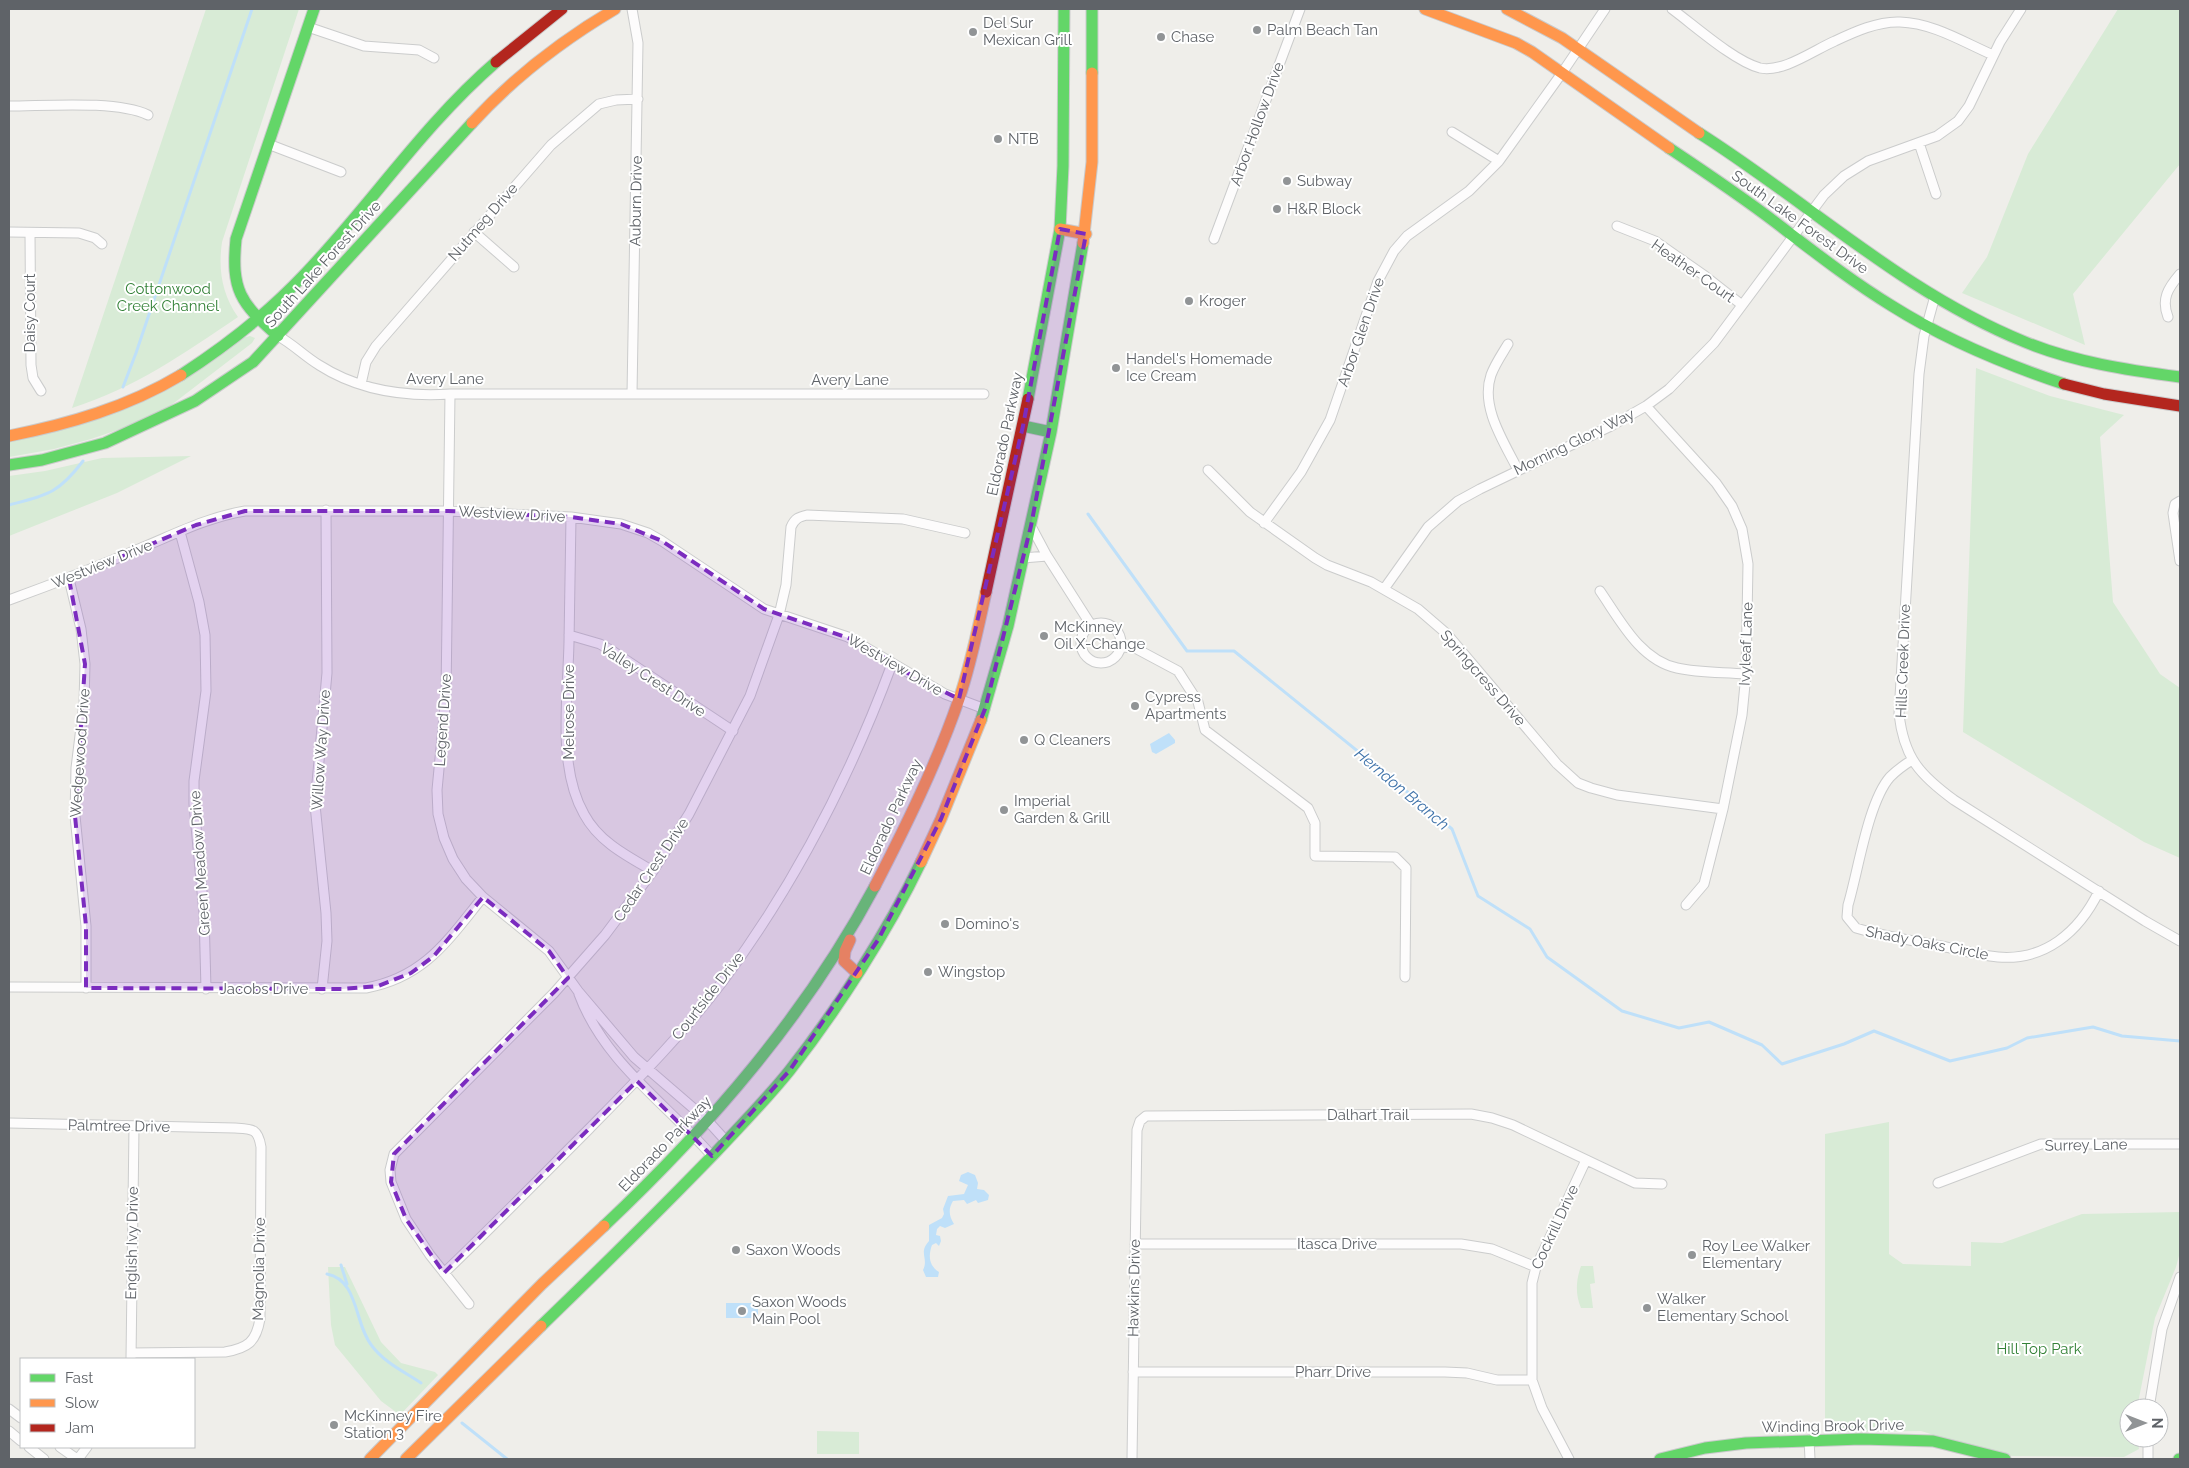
<svg xmlns="http://www.w3.org/2000/svg" width="2189" height="1468" font-family="Raleway,sans-serif">
<style>
.green{fill:#d8ebd6}
.water{fill:#bfe0f9}
.lines{fill:none;stroke-linecap:round;stroke-linejoin:round}
.stream{stroke:#bfe0f9;stroke-width:3}
.street-casing{stroke:#cbcccc;stroke-width:11}
.fast-casing{stroke:#cacacb;stroke-width:13}
.slow-casing{stroke:#cacacb;stroke-width:13}
.jam-casing{stroke:#cacacb;stroke-width:13}
.street{stroke:#fdfcfc;stroke-width:9}
.fast{stroke:#63d668;stroke-width:11}
.slow{stroke:#ff974d;stroke-width:11}
.jam{stroke:#b3261e;stroke-width:11}
.marked{fill:#7b2cbf;fill-opacity:0.2;stroke:#7b2cbf;stroke-width:4;stroke-dasharray:10 6;stroke-linejoin:round}
.poi-dot{fill:#919496;stroke:#fff;stroke-width:2}
.labels{text-anchor:middle;dominant-baseline:central;stroke-width:4;stroke-linejoin:round;paint-order:stroke}
.poi-label{font-size:15px;fill:#5f6368;stroke:#fff;text-anchor:start}
.street-label{font-size:15px;fill:#5f6368;stroke:#fff}
.park-label{font-size:15px;fill:#348238;stroke:#fff}
.water-label{font-size:16px;font-style:italic;fill:#4174aa;stroke:#fff}
</style>
<rect width="100%" height="100%" fill="#efeeea"/>
<path class="green" d="M206,9h93l-77,233c-4,28 0,52 16,75 -55,37 -103,71 -166,91z
M2118,9h62v155l-107,130 12,51 -123,-52 25,-36 41,-103z
M250,336l5,2 -3,5 -82,63 -38,19 -41,14 -37,10 -45,8v-18l56,-11 177,-90z
M1976,368l74,28 74,19 -24,22 13,165 47,72 20,14v170l-36,-16 -181,-110z
M191,456l-74,37 -108,43v-60l36,-5 57,-13z
M1889,1122v132l14,10 68,2v-24l31,1 80,-29 98,-2v40l-4,15 -21,51 -18,90h-8v30h8l2,11 -15,8 -112,-1 -25,-5 -66,-20 -96,1v-298z
M1581,1266h12l2,17 -5,1 3,24h-12c-6,-14 -5,-28 0,-42z
M328,1267h17l36,75 20,21 34,9 3,3 -38,40 -19,-14 -46,-56 -4,-20z
M817,1431l42,1v22h-42z"/>
<path class="water" d="M1169,733l6,7v3l-19,11 -4,-2 -2,-8z
M968,1172l7,3 3,8 -1,6 7,1 5,5 -1,5 -10,3 -2,-3 -9,4 -3,-4 -11,1c-5,8 -4,15 1,23l-9,4 -5,-2 -3,3 -1,6 4,1 1,5 -2,5 -3,-3 -4,2c-4,11 -3,21 7,27l-1,5h-12l-3,-7c6,-12 -5,-17 6,-29v-16l13,-7 2,-4 -1,-5 5,-13 16,-2 4,-9 -9,-4 2,-6z
M726,1303h32v15h-32z"/>
<g class="lines">
<path class="stream" d="M123,387l13,-34 116,-344
M9,505c38,-10 49,-11 74,-44
M1088,514l99,137h47l142,115 76,63 26,67 52,33 17,28 75,54 57,17 30,-6 53,23 20,19 62,-20 30,-13 76,30 57,-13 20,-10 66,-11 29,9 58,5
M341,1265l6,19
M327,1274c32,6 27,50 45,72 13,17 31,25 49,37
M462,1423l45,36"/>
<g class="street-casing">
<path id="street" d="M1672,9c23,17 62,52 88,59 23,5 54,-18 75,-27 19,-9 43,-20 65,-19 33,1 63,20 93,33
M308,27l56,19 55,4 15,8
M9,106c37,0 107,-6 139,9
M1452,132l47,29
M1919,143l17,51
M268,144l73,28
M1617,226l38,15 50,35 37,29
M9,232l70,1 16,5 7,6
M474,232l40,35
M30,233l1,132 2,13 8,13
M1214,239l86,-230
M1935,296l-11,40 -5,38 -20,340c5,44 21,61 55,86l191,121 35,20
M2168,317c-7,-18 0,-29 12,-43
M278,336c15,8 26,20 41,29 39,25 85,32 131,29h534
M1508,344c-6,10 -13,20 -17,31 -11,32 13,67 27,95
M361,384l5,-22 10,-16 175,-201 48,-41 17,-4 22,-1
M450,394l-4,301 -9,95 1,24 6,24 9,21 13,20 17,18 66,54 29,40 56,66 73,63 19,21
M632,394l6,-351 -6,-34
M1646,406l70,77 16,23 10,23 6,35 -2,110 -4,41 -19,94 -19,75 -18,21
M1208,470l42,42 65,46 12,7 44,17 47,27 29,25 110,130 21,19 13,5 26,7 106,14
M2180,501l-5,3 -2,9 7,48
M571,517c-1,42 -1,83 -2,125 -1,53 -12,125 15,172 15,28 43,42 69,57
M1264,523l37,-51 29,-52 48,-139 16,-30 13,-15 62,-45 30,-30 63,-88 43,-64
M1031,526l16,30 44,69
M180,532l19,70 6,33 1,56 -12,90v23l10,109 2,76
M1023,558l24,-2
M69,579l12,50 4,35 -1,39 -8,65 -1,48 11,110v62
M1384,589l44,-62 30,-26 22,-12 131,-63 35,-20 23,-17 45,-46 110,-148 20,-19 24,-15 69,-25 21,-15 11,-15 31,-64 21,-33
M1600,591c20,29 40,69 77,77 22,5 46,4 69,6
M9,600c44,-16 88,-33 132,-52 34,-14 67,-31 104,-37h203l123,6 50,7 27,9 14,8 102,68 84,28 97,57 40,15
M1081 643a20 20 0 1 1 40 0a20 20 0 1 1-40 0Z
M569,635l31,9 14,8 119,79
M1122,647l13,1 43,23 20,31 7,28 103,78 7,15v33l80,1 11,11 -1,109
M1912,760c-8,5 -15,10 -22,17 -22,25 -32,95 -42,128l-1,12 9,11c28,8 57,13 85,18 19,4 38,9 57,11 47,4 81,-25 101,-66
M9,987l357,1c59,-11 82,-48 117,-91
M322,989l5,-48 -1,-28 -11,-108 12,-132 -1,-163
M579,994c25,68 87,109 133,162
M9,1123l226,5c17,1 23,0 26,19l-1,172c-4,23 -12,29 -35,33l-94,1
M1938,1183l103,-39h139
M1135,1244h326l31,5 44,18
M444,1273c49,-47 97,-96 145,-144 46,-47 94,-95 134,-148 72,-97 127,-204 169,-317
M469,1304l-39,-49 -24,-36 -15,-37 -1,-12 4,-16 160,-161 51,-58 48,-64 36,-57 61,-118 29,-81 7,-30 5,-58c4,-9 8,-10 16,-12l96,4 62,14
M131,1359l3,-232
M1133,1372h312l22,1 30,7h35
M2149,1408l13,-79 18,-52
M9,1409l12,9
M9,1431l12,10
M2148,1438v21
M1809,1440l1,19
M29,1447l15,12
M60,1447l17,12
M78,1459l9,-12
M1132,1459l5,-329 3,-9 6,-5 325,-2 21,4 21,7 122,58 27,1
M1569,1459l-27,-51 -10,-28v-97l4,-16 50,-107"/>
</g>
<g class="fast-casing">
<path id="fast" d="M1092,9v64
M1699,133c109,69 205,160 326,209 49,20 102,28 155,35
M1669,148c36,24 72,48 106,74 38,29 76,59 117,84 54,34 112,58 172,78
M278,336c-38,-33 -47,-46 -42,-97l78,-230
M181,375c45,-29 86,-61 123,-100 66,-69 119,-150 192,-213
M1028,399l32,-170 3,-63 1,-157
M1023,426l28,6
M9,465l33,-5 63,-17 90,-42 58,-39 219,-239
M981,720l27,-94 43,-194 32,-189
M604,1226c106,-100 202,-211 271,-340
M541,1326c59,-57 118,-115 175,-174 25,-27 51,-53 74,-82 47,-60 98,-139 131,-208
M1660,1459l45,-11 41,-5 115,-4 72,2 72,18
M2179,1459h1"/>
</g>
<g class="slow-casing">
<path id="slow" d="M1425,9l91,34 16,9 137,96
M1507,9l55,29 137,95
M472,123c42,-46 89,-82 143,-114
M1060,229l26,5
M1083,243l9,-81v-89
M9,436c60,-12 119,-29 172,-61
M921,862l20,-43 40,-99
M875,886c31,-60 62,-123 84,-187 12,-35 19,-71 27,-107
M850,940l-5,11 -1,10 13,12
M370,1459l172,-175 62,-58
M406,1459l135,-133"/>
</g>
<g class="jam-casing">
<path id="jam" d="M496,62l66,-53
M2064,384l40,10 76,12
M986,592l42,-193"/>
</g>
<use href="#street" class="street"/>
<use href="#fast" class="fast"/>
<use href="#slow" class="slow"/>
<use href="#jam" class="jam"/>
</g>
<path class="marked" d="M1060,229l26,5 -55,292 -46,183 -44,110 -63,121 -88,130 -78,86 -75,-75 -193,192 -38,-54 -15,-37 3,-28 174,-176 -19,-27 -66,-54 -49,59 -23,17 -33,13 -36,3 -256,-1v-62l-11,-110 10,-152 -16,-85 127,-54 49,-14h203l123,6 50,7 41,17 102,68 96,33 51,33 48,24 64,-273z"/>
<g class="poi-dot">
<circle cx="1257" cy="30" r="5"/>
<circle cx="973" cy="32" r="5"/>
<circle cx="1161" cy="37" r="5"/>
<circle cx="998" cy="139" r="5"/>
<circle cx="1287" cy="181" r="5"/>
<circle cx="1277" cy="209" r="5"/>
<circle cx="1189" cy="301" r="5"/>
<circle cx="1116" cy="368" r="5"/>
<circle cx="1044" cy="636" r="5"/>
<circle cx="1135" cy="706" r="5"/>
<circle cx="1024" cy="740" r="5"/>
<circle cx="1004" cy="810" r="5"/>
<circle cx="945" cy="924" r="5"/>
<circle cx="928" cy="972" r="5"/>
<circle cx="736" cy="1250" r="5"/>
<circle cx="1692" cy="1255" r="5"/>
<circle cx="1647" cy="1308" r="5"/>
<circle cx="742" cy="1311" r="5"/>
<circle cx="334" cy="1425" r="5"/>
</g>
<g class="labels">
<g class="poi-label">
<text x="983" y="23">Del Sur<tspan x="983" dy="17">Mexican Grill</tspan></text>
<text x="1267" y="30">Palm Beach Tan</text>
<text x="1171" y="37">Chase</text>
<text x="1008" y="139">NTB</text>
<text x="1297" y="181">Subway</text>
<text x="1287" y="209">H&amp;R Block</text>
<text x="1199" y="301">Kroger</text>
<text x="1126" y="359">Handel's Homemade<tspan x="1126" dy="17">Ice Cream</tspan></text>
<text x="1054" y="627">McKinney<tspan x="1054" dy="17">Oil X-Change</tspan></text>
<text x="1145" y="697">Cypress<tspan x="1145" dy="17">Apartments</tspan></text>
<text x="1034" y="740">Q Cleaners</text>
<text x="1014" y="801">Imperial<tspan x="1014" dy="17">Garden &amp; Grill</tspan></text>
<text x="955" y="924">Domino's</text>
<text x="938" y="972">Wingstop</text>
<text x="1702" y="1246">Roy Lee Walker<tspan x="1702" dy="17">Elementary</tspan></text>
<text x="746" y="1250">Saxon Woods</text>
<text x="1657" y="1299">Walker<tspan x="1657" dy="17">Elementary School</tspan></text>
<text x="752" y="1302">Saxon Woods<tspan x="752" dy="17">Main Pool</tspan></text>
<text x="344" y="1416">McKinney Fire<tspan x="344" dy="17">Station 3</tspan></text>
</g>
<g class="street-label">
<text transform="translate(1257 124) rotate(-70)">Arbor Hollow Drive</text>
<text transform="translate(636 201) rotate(-89)">Auburn Drive</text>
<text transform="translate(483 222) rotate(-49)">Nutmeg Drive</text>
<text transform="translate(1800 222) rotate(36)">South Lake Forest Drive</text>
<text transform="translate(323 264) rotate(-48)">South Lake Forest Drive</text>
<text transform="translate(1693 271) rotate(35)">Heather Court</text>
<text transform="translate(30 313) rotate(-90)">Daisy Court</text>
<text transform="translate(1361 332) rotate(-71)">Arbor Glen Drive</text>
<text x="445" y="379">Avery Lane</text>
<text x="850" y="380">Avery Lane</text>
<text transform="translate(1005 434) rotate(-78)">Eldorado Parkway</text>
<text transform="translate(1574 442) rotate(-26)">Morning Glory Way</text>
<text transform="translate(512 514) rotate(3)">Westview Drive</text>
<text transform="translate(102 564) rotate(-22)">Westview Drive</text>
<text transform="translate(1746 644) rotate(-88)">Ivyleaf Lane</text>
<text transform="translate(1903 661) rotate(-88)">Hills Creek Drive</text>
<text transform="translate(895 665) rotate(30)">Westview Drive</text>
<text transform="translate(1483 678) rotate(49)">Springcress Drive</text>
<text transform="translate(653 680) rotate(33)">Valley Crest Drive</text>
<text transform="translate(569 712) rotate(-90)">Melrose Drive</text>
<text transform="translate(443 720) rotate(-86)">Legend Drive</text>
<text transform="translate(321 750) rotate(-86)">Willow Way Drive</text>
<text transform="translate(80 753) rotate(-86)">Wedgewood Drive</text>
<text transform="translate(891 817) rotate(-65)">Eldorado Parkway</text>
<text transform="translate(200 863) rotate(-94)">Green Meadow Drive</text>
<text transform="translate(651 870) rotate(-56)">Cedar Crest Drive</text>
<text transform="translate(1927 943) rotate(11)">Shady Oaks Circle</text>
<text x="264" y="989">Jacobs Drive</text>
<text transform="translate(708 996) rotate(-52)">Courtside Drive</text>
<text x="1368" y="1115">Dalhart Trail</text>
<text transform="translate(119 1126) rotate(1)">Palmtree Drive</text>
<text transform="translate(665 1144) rotate(-46)">Eldorado Parkway</text>
<text transform="translate(2086 1145) rotate(-1)">Surrey Lane</text>
<text transform="translate(1555 1227) rotate(-65)">Cockrill Drive</text>
<text transform="translate(132 1243) rotate(-89)">English Ivy Drive</text>
<text x="1337" y="1244">Itasca Drive</text>
<text transform="translate(259 1269) rotate(-89)">Magnolia Drive</text>
<text transform="translate(1134 1288) rotate(-89)">Hawkins Drive</text>
<text x="1333" y="1372">Pharr Drive</text>
<text transform="translate(1833 1426) rotate(-1)">Winding Brook Drive</text>
</g>
<g class="park-label">
<text x="168" y="289">Cottonwood<tspan x="168" dy="17">Creek Channel</tspan></text>
<text x="2039" y="1349">Hill Top Park</text>
</g>
<g class="water-label">
<text transform="translate(1402 789) rotate(40)">Herndon Branch</text>
</g>
</g>
<rect width="2189" height="1468" fill="none" stroke="#5f6368" stroke-width="20"/>
<rect x="20" y="1358" width="175" height="90" fill="#ffffff" stroke="#bfc1c3"/>
<rect x="30" y="1374" width="25" height="8" fill="#63d668" stroke="#bfc1c3"/>
<text x="65" y="1383" font-size="15" fill="#5f6368">Fast</text>
<rect x="30" y="1399" width="25" height="8" fill="#ff974d" stroke="#bfc1c3"/>
<text x="65" y="1408" font-size="15" fill="#5f6368">Slow</text>
<rect x="30" y="1424" width="25" height="8" fill="#b3261e" stroke="#bfc1c3"/>
<text x="65" y="1433" font-size="15" fill="#5f6368">Jam</text>
<g transform="translate(2144 1423) rotate(90)"><circle r="24" fill="#ffffff" stroke="#bfc1c3"/>
<path d="M0-4L9 19L0 12L-9 19Z" fill="#919496"/>
<text y="-8" font-size="14" font-weight="bold" text-anchor="middle" fill="#5f6368">N</text>
</g>
</svg>
